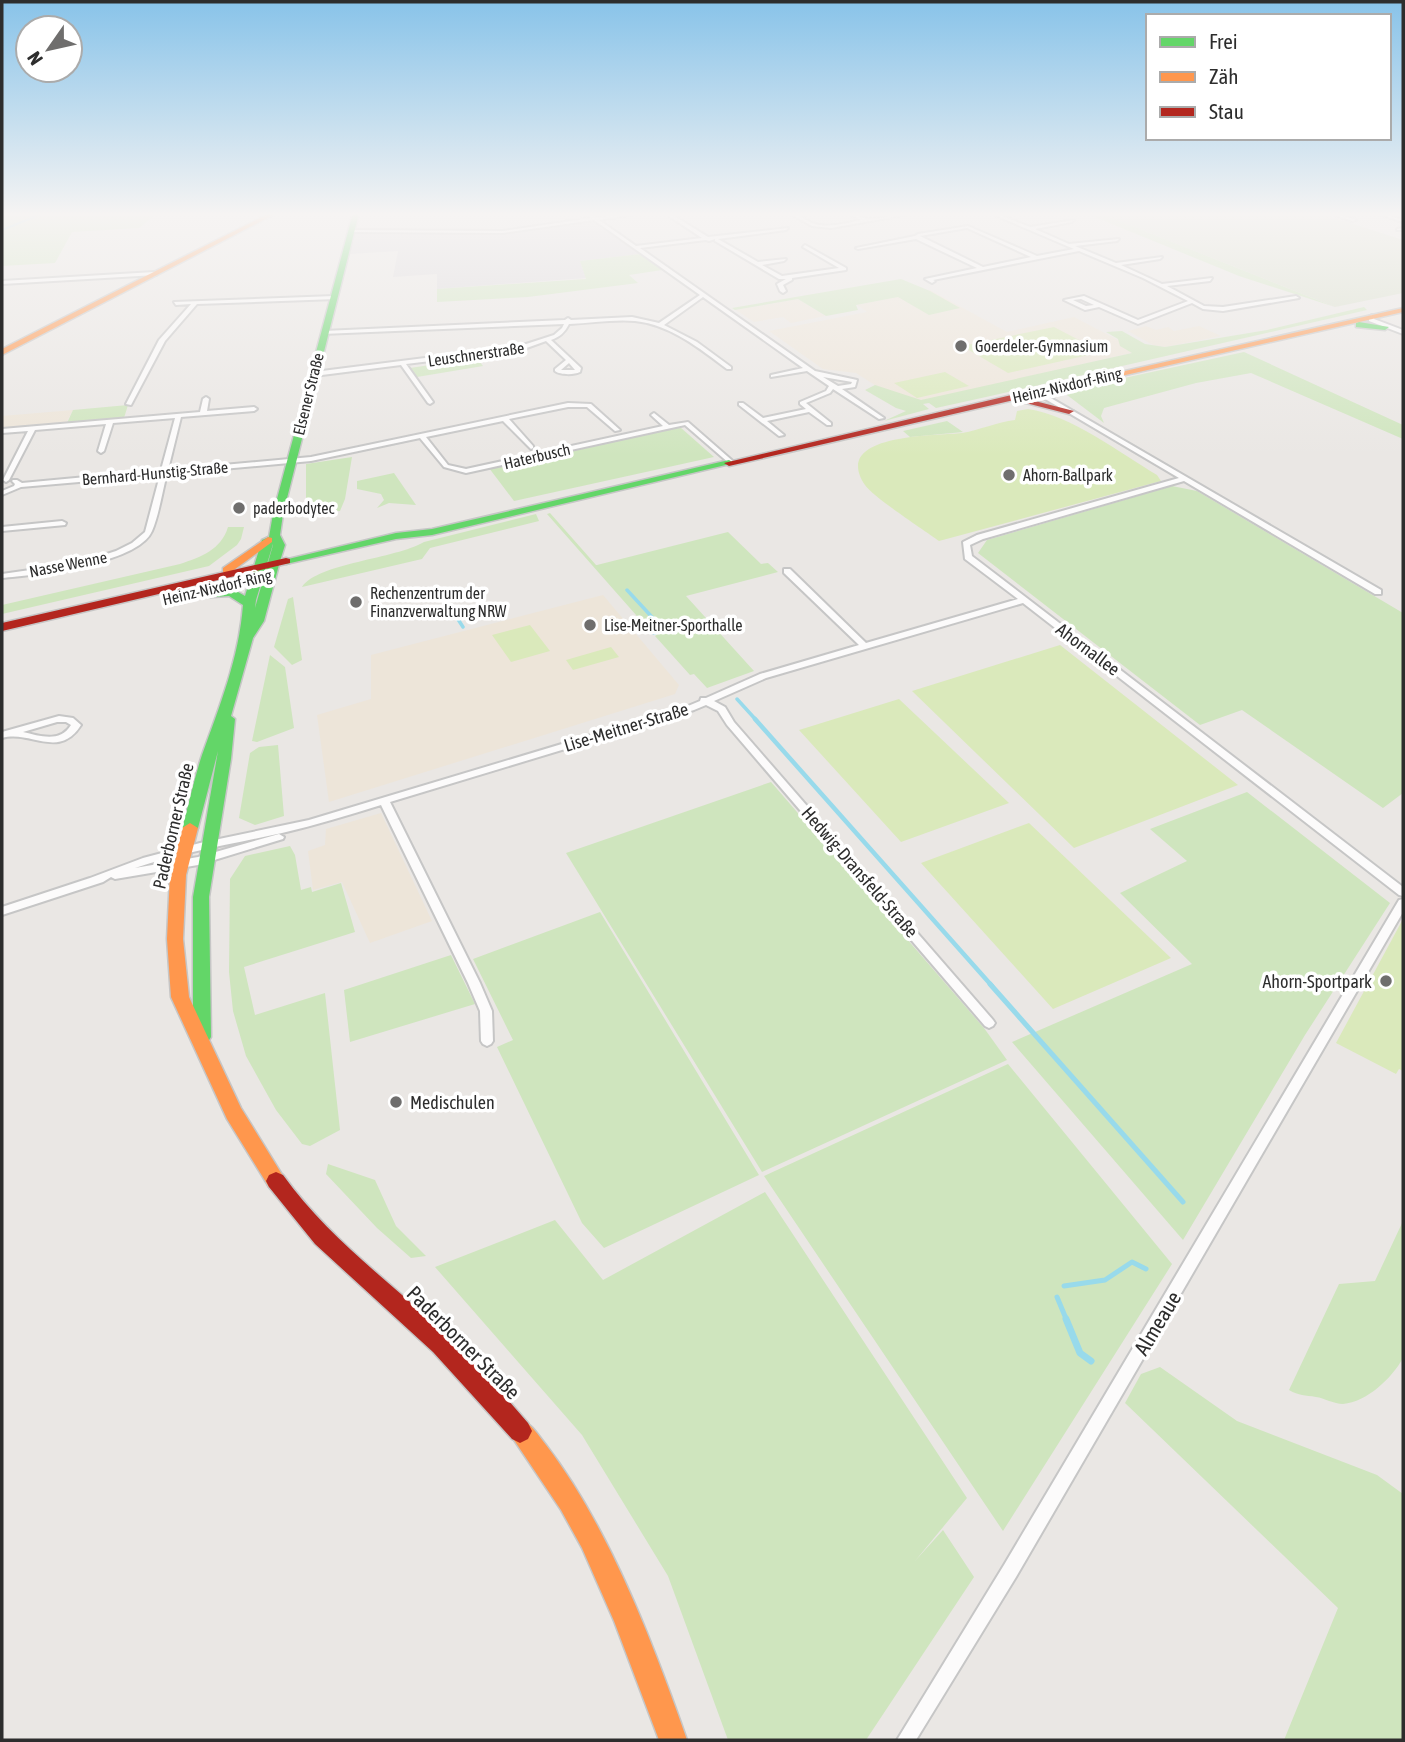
<svg xmlns="http://www.w3.org/2000/svg" width="1405" height="1742" font-family="'Asap Condensed',sans-serif">
<style>
.industrial{fill:#dbd8db}
.education{fill:#ede5d9}
.green{fill:#cfe5be}
.cemetery{fill:#d8dfcb}
.pitch{fill:#dae9bb}
.lines{fill:none;stroke-linecap:round;stroke-linejoin:round}
.stream-far4{stroke:#98daeb;stroke-width:2}
.stream-far3{stroke:#98daeb;stroke-width:3.5}
.stream-far2{stroke:#98daeb;stroke-width:4.5}
.stream-far1{stroke:#98daeb;stroke-width:5}
.stream{stroke:#98daeb;stroke-width:7}
.street-casing{stroke:#c6c6c6;stroke-width:4}
.fast-casing{stroke:#c6c6c6;stroke-width:3}
.slow-casing{stroke:#c6c6c6;stroke-width:3}
.jam-casing{stroke:#c6c6c6;stroke-width:3}
.street{fill:#fcfbfb;fill-rule:evenodd}
.fast{fill:#63d668;fill-rule:evenodd}
.slow{fill:#ff974d;fill-rule:evenodd}
.jam{fill:#b3261e;fill-rule:evenodd}
.poi-dot{fill:#6f6e6d;stroke:#fff;stroke-width:2.5}
.labels{text-anchor:middle;dominant-baseline:central;stroke-width:7;stroke-linejoin:round;paint-order:stroke}
.far-poi-label{font-size:16px;fill:#2d2d2d;stroke:#fff;text-anchor:start}
.far-street-label{font-size:16px;fill:#2d2d2d;stroke:#fff}
.street-label{font-size:18px;fill:#2d2d2d;stroke:#fff}
.poi-label{font-size:18px;fill:#2d2d2d;stroke:#fff;text-anchor:end}
.near-street-label{font-size:21px;fill:#2d2d2d;stroke:#fff}
</style>
<rect width="100%" height="100%" fill="#eae7e4"/>
<path class="industrial" d="M590,220l50,34 -60,7 6,17 -149,11v-15l-44,3 5,-26 -48,3 6,-22h149z"/>
<path class="education" d="M930,290l77,42 67,-15 65,34 -233,54 -50,-32 -33,-4 -54,-38 98,-19 -10,-7z
M798,299l27,17 -34,7 -8,-6 -29,5 -18,-12z
M1146,326l10,4 12,-3 6,4 25,-5 22,10 -56,11 -12,-2 -25,-14z
M73,410l-7,13 -64,6v-13z
M603,595l76,90 -4,9 -346,108 -12,-87 54,-16v-44z
M381,813l51,108 -62,22 -28,-61 -29,8 -5,-39 17,-6 1,-16z"/>
<path class="green" d="M2,213h156l-19,15 -67,4 -17,31 -53,3z
M1085,213h15l235,94 -96,-31z
M640,254l22,16 -33,5 9,8 -110,14 -91,5v-13l149,-10 -6,-18z
M901,279l29,12 30,17 -31,7 -31,-18 -42,8 2,5 -32,6 -28,-17 -63,11 -3,-2z
M1364,307l3,3 -381,87 -50,11 -7,-5 -6,1 6,5 -45,12 22,-10 -10,-3 -31,-18 10,-5 46,15 211,-47 -12,-7 -2,-7 -12,-7 16,-1 23,13 20,3 102,-17z
M1244,352l159,73v14l-152,-66 -55,10 -92,25 -3,8 3,7 -37,-28 11,-7z
M477,358l6,8 -66,11 -7,-9z
M128,405l-4,13 -57,5 6,-13z
M947,421l16,11 -53,5 -7,-6z
M680,427l34,30 -200,44 -25,-33z
M352,457l-7,42 -5,12 -34,2v-49z
M394,473l22,32 -27,-2 -12,5 7,-8 -3,-6 -24,-5v-8z
M1172,486l25,5 206,122v180l-20,15 -141,-98 -42,15 -222,-172 9,-13z
M550,513l46,52h1l131,-33 33,32 7,-1 10,9 -92,24 68,75 -47,17 -13,-14 -4,1 -35,-39 3,-2 -3,-3 -4,1 -104,-118z
M536,514l3,7 -109,27 -8,11 -120,28c16,-24 93,-28 122,-45z
M228,527h16l-3,12 -4,6 -28,21 -207,48v-9l178,-41c21,-7 41,-14 48,-37z
M293,597l9,63 -10,5 -18,-18 14,-48z
M270,655l15,12 9,61 -37,14 -5,-1z
M278,745l6,71 -29,9 -16,-7 11,-65 9,-6z
M771,782l213,246 23,32 -245,112 -196,-319z
M1247,792l143,111 -85,132 -122,205 -171,-198 180,-78 -72,-71 67,-32 -37,-32z
M290,846l5,9 6,35 10,-3 1,5 29,-9 14,49 -111,35 11,48 70,-22 15,137 -30,16 -8,-2 -26,-34 -30,-54 -13,-45 -4,-39 1,-93 15,-23z
M600,912l159,263 -155,73 -22,-25 -85,-176 16,-7 -40,-81z
M451,955l24,49 -125,38 -6,-52z
M1008,1064l164,200 -169,267 -239,-355z
M328,1164l47,16 21,46 30,30 -15,2 -34,-30 -51,-54z
M765,1192l202,306 -52,63 28,-31 31,47 -108,163h-138l-60,-164 -86,-141 -147,-168 120,-47 48,60z
M1403,1221v137c-11,20 -36,44 -60,46 -9,0 -19,-6 -27,-7 -11,-2 -17,-1 -27,-7l50,-106 36,-3z
M1160,1367l77,54 140,54 26,19v246h-119l54,-132 -213,-205 16,-29z"/>
<path class="cemetery" d="M1100,213h219l84,27v53l-68,14z"/>
<path class="pitch" d="M1054,327l48,25 -94,21 -46,-27z
M945,372l24,14 -52,12 -23,-15z
M1028,409c43,6 92,44 129,66l4,6 -222,60c-15,-11 -66,-44 -74,-56 -35,-52 72,-49 97,-52 18,-3 35,-11 53,-13l2,-9z
M530,625l20,26 -39,11 -19,-27z
M1060,645l178,140 -164,63 -162,-157z
M611,647l8,10 -46,13 -7,-10z
M899,699l110,104 -108,39 -102,-112z
M1029,823l142,135 -118,51 -132,-146z
M1403,919v152l-4,-2 -3,5 -60,-31z"/>
<g class="lines">
<path class="stream-far4" d="M2,230l42,-17"/>
<path class="stream-far3" d="M627,590l37,40 -10,3
M441,593l22,34
M737,699l20,22"/>
<path class="stream-far2" d="M755,719l237,267"/>
<path class="stream-far1" d="M990,984l193,218
M1064,1286l41,-6 27,-18 14,7
M1057,1297l10,24"/>
<path class="stream" d="M1066,1319l14,34 11,8"/>
<g class="street-casing">
<path id="street" d="M585,213h4l7,4 42,-4 -2,1 -37,6 37,26 66,-8 -33,-22 2,-2 37,23 80,-9 -2,2 -68,9 40,23 28,-3 -2,2 -22,4 20,11 57,-8 -36,-21 2,-2 41,23v2l-54,8v2l-9,5 3,6 -3,2 -3,-2 -3,-7 9,-5h-7l-64,-38v-2l-6,2 -3,-1 -66,8 175,123 42,9 -2,7 -13,2 42,29 -5,1 -46,-30 -3,4 -24,10 25,20v2h-4l-18,-13 -42,9 17,14 -5,1 -40,-31v-2h4l20,15 43,-9 -6,-5v-2l26,-11 3,-5 -22,-15 -36,6v-2l32,-7 -100,-71 -39,28 33,17 34,25v2h-4c-28,-21 -56,-44 -92,-48 -21,-2 -44,2 -66,3 -4,8 -9,13 -18,16l30,28 -1,4c-6,3 -20,3 -25,-1v-2l11,-9 -20,-19 -25,9 -115,14 27,38 -3,2 -2,-1 -27,-38 -87,11 -3,-2 3,-2 206,-26 34,-11 8,-7 2,-4 -242,10v-2l2,-1 241,-11 3,-2 3,2 61,-3 27,6 41,-28 -106,-75 -91,13 -152,-1 -2,-1 2,-1 152,1 88,-13zM569,363l6,7h-14zM823,377l29,5 -1,2 -13,2z
M789,213c10,0 16,8 26,11 15,4 32,-1 46,-4l-14,-7c8,0 15,6 22,6 16,0 31,-7 46,-6l-84,15 -19,-2z
M990,213h5l35,14 44,-7 -2,2 -37,7 34,15 50,-5 -2,2 -42,5 41,17 46,-6 -2,2 -39,6 41,19 50,-6 -2,3 -43,5 37,20 19,1 73,-11 3,2 -76,13 -20,-2 -11,-6 -54,21 -39,-17 -14,3 -21,-10 20,-4 54,24 50,-19 -45,-23 -64,-27 -146,29 2,1 -3,2 -7,-4 52,-11 -61,-29 -58,10 -2,-1 59,-12 3,-2 50,-8 69,30 37,-7zM967,228l64,29 -48,10 -63,-31zM1081,299l13,6 -8,1 -13,-6z
M1330,213h5l21,7 -4,1z
M1376,213h5l22,7v2z
M1403,228v2h-6v-1z
M154,272l2,3 -154,9v-3z
M334,296l2,3 -139,5 -32,37 -34,64 -5,-1 33,-64 32,-36 -15,1 -2,-3z
M1372,315l3,2 -1,2 29,11v4l-34,-13v-4z
M1037,390l344,200v4h-6l-191,-113 -201,58 -13,6 2,11 431,331v9l-4,-1 -376,-292 -257,75 -52,23 11,6 9,15 259,298 2,3 -2,3 -4,2 -4,-2 -258,-301 -9,-14 -12,-6 -12,5 -304,92 90,181 12,28 1,30 -2,3 -4,2 -4,-2 -2,-3 -1,-30 -12,-28 -87,-178c-32,10 -65,20 -99,28 -49,11 -99,19 -147,35l63,-11 81,-23 5,3 -1,2 -85,26 -83,14 -4,-2 -8,5 -101,33v-8l88,-29 53,-20 57,-15 109,-23 379,-114 12,-5 1,-3h5l54,-24 99,-29 -75,-72v-4h6l76,74 152,-44 -53,-40 -2,-17 14,-7 202,-57 -144,-85v-2z
M206,397l3,2 -2,12 47,-4 3,2 -3,2 -73,6 -13,53 143,-13 257,-54 23,1 29,26 -5,1 -28,-24h-19l-59,12 24,27v2l-2,1 -28,-28 -77,16 22,28 18,4 197,-43 -12,-11 3,-2 15,12 19,-3 47,41 -5,1 -45,-39 -219,48 -22,-6 -24,-29 -109,23 -144,13c-5,18 -8,41 -15,57 -14,33 -118,44 -150,47v-4l77,-11 37,-12 16,-8 13,-11 15,-57 -139,12 -19,8v-4l12,-5 1,-2 -3,-3 1,-1h4l5,3 139,-13 14,-52 -62,5 -9,28 -3,2 -3,-2 8,-27 -71,6 -26,50 -3,2 -3,-2 25,-49 -26,2v-4l198,-17 3,-13z
M62,521l4,2 -1,2 -63,6v-4z
M59,716l14,2 8,7c-22,35 -50,5 -79,13v-6zM57,722h9l5,3c-11,18 -31,11 -48,7z
M1403,899v13l-387,665 -100,163h-19l107,-175 395,-665z"/>
</g>
<g class="fast-casing">
<path id="fast" d="M353,213h6l-76,301 -3,21 5,10 -5,16 116,-28 36,-4 297,-69 5,3 -302,72 -36,4 -110,25 -6,-3 -16,60 -11,17 -22,78 4,3 -4,40 -22,138 2,140 -3,5 -6,2 -6,-2 -3,-5v-140l25,-146 -20,77 -8,5 -8,-5c7,-24 12,-49 20,-73 18,-50 37,-97 41,-150l-14,-9 -49,3 -6,-4 6,-4 51,-3 14,8 17,-56 7,-3 4,-23zM273,544v1l-18,63 1,-8z
M1359,322l30,5 -4,3 -29,-3v-4z"/>
</g>
<g class="slow-casing">
<path id="slow" d="M270,213h7l-275,142v-6z
M1403,308v4l-370,84 -5,-3z
M268,537l4,1v4l-41,30h-8v-4z
M190,823l8,5 -12,47 -3,64 6,58 52,111 45,73 -3,6 -7,3 -7,-3 -42,-68 -56,-122 -4,-58 3,-64 12,-47z
M520,1419c12,5 18,16 26,26 63,82 107,198 141,295h-28l-45,-119 -32,-73 -21,-38 -53,-79 4,-8z"/>
</g>
<g class="jam-casing">
<path id="jam" d="M1033,390l5,3 -2,2 -13,3 51,13 -5,3 -55,-14 -285,66 -5,-3z
M286,558l4,1v4l-288,68v-8z
M276,1172l7,3c41,57 97,100 149,146 35,32 66,67 96,102l4,8 -4,8 -8,4 -8,-4 -79,-87 -118,-108 -46,-57 -3,-6 3,-6z"/>
</g>
<use href="#street" class="street"/>
<use href="#fast" class="fast"/>
<use href="#slow" class="slow"/>
<use href="#jam" class="jam"/>
</g>
<linearGradient id="sky" x2="0" y2="1"><stop stop-color="#88c3e9"/><stop offset="0.47" stop-color="#f6f4f3"/><stop offset="1" stop-color="#f6f4f3" stop-opacity="0"/></linearGradient>
<rect width="1405" height="456" fill="url(#sky)"/>
<g class="poi-dot">
<circle cx="961" cy="346" r="7"/>
<circle cx="1009" cy="475" r="7"/>
<circle cx="239" cy="508" r="7"/>
<circle cx="356" cy="602" r="7"/>
<circle cx="590" cy="625" r="7"/>
<circle cx="1386" cy="981" r="7"/>
<circle cx="396" cy="1102" r="7"/>
</g>
<g class="labels">
<g class="far-poi-label">
<text x="975" y="346">Goerdeler-Gymnasium</text>
<text x="1023" y="475">Ahorn-Ballpark</text>
<text x="253" y="508">paderbodytec</text>
<text x="370" y="593">Rechenzentrum der<tspan x="370" dy="18">Finanzverwaltung NRW</tspan></text>
<text x="604" y="625">Lise-Meitner-Sporthalle</text>
</g>
<g class="far-street-label">
<text transform="translate(476 354) rotate(-8)">Leuschnerstraße</text>
<text transform="translate(1067 385) rotate(-13)">Heinz-Nixdorf-Ring</text>
<text transform="translate(308 394) rotate(-76)">Elsener Straße</text>
<text transform="translate(537 456) rotate(-13)">Haterbusch</text>
<text transform="translate(155 473) rotate(-5)">Bernhard-Hunstig-Straße</text>
<text transform="translate(68 564) rotate(-11)">Nasse Wenne</text>
<text transform="translate(217 587) rotate(-13)">Heinz-Nixdorf-Ring</text>
</g>
<g class="street-label">
<text transform="translate(1088 649) rotate(37)">Ahornallee</text>
<text transform="translate(626 727) rotate(-17)">Lise-Meitner-Straße</text>
<text transform="translate(173 826) rotate(-77)">Paderborner Straße</text>
<text transform="translate(860 872) rotate(49)">Hedwig-Dransfeld-Straße</text>
</g>
<g class="poi-label">
<text x="1372" y="981">Ahorn-Sportpark</text>
<text x="410" y="1102" text-anchor="start">Medischulen</text>
</g>
<g class="near-street-label">
<text transform="translate(1157 1323) rotate(-59)">Almeaue</text>
<text transform="translate(464 1342) rotate(45)">Paderborner Straße</text>
</g>
</g>
<rect width="1405" height="1742" fill="none" stroke="#2d2d2d" stroke-width="7"/>
<rect x="1146" y="14" width="245" height="126" fill="#ffffff" stroke="#ababab" stroke-width="2"/>
<rect x="1160" y="37" width="35" height="10" fill="#63d668" stroke="#ababab" stroke-width="2"/>
<text x="1209" y="49" font-size="21" fill="#2d2d2d">Frei</text>
<rect x="1160" y="72" width="35" height="10" fill="#ff974d" stroke="#ababab" stroke-width="2"/>
<text x="1209" y="84" font-size="21" fill="#2d2d2d">Zäh</text>
<rect x="1160" y="107" width="35" height="10" fill="#b3261e" stroke="#ababab" stroke-width="2"/>
<text x="1209" y="119" font-size="21" fill="#2d2d2d">Stau</text>
<g transform="translate(49 49) rotate(236)"><circle r="33" fill="#ffffff" stroke="#ababab" stroke-width="2"/>
<path d="M0-5L12 26L0 18L-12 26Z" fill="#6f6e6d"/>
<text y="-10" font-size="19" font-weight="bold" text-anchor="middle" fill="#2d2d2d">N</text>
</g>
</svg>
